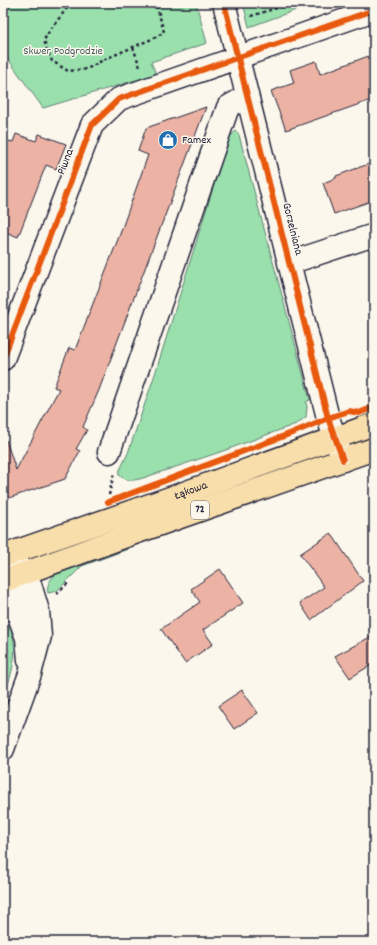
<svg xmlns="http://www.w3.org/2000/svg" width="377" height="945" font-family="Dekko,sans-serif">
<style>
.green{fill:#9ae0ad;stroke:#5e8174}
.building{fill:#ecb3a4;stroke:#22223b}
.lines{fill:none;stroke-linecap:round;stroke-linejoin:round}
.street-casing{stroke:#22223b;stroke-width:25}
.primary-casing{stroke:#22223b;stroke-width:25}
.path{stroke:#22223b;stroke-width:2.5;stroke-dasharray:3 3;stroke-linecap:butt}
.street{stroke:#fbf7ec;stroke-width:22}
.primary{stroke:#f8deab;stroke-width:22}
.cycleway-casing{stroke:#fbf7ec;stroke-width:8}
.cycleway{stroke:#e8590c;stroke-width:6}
.labels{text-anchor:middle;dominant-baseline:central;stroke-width:3;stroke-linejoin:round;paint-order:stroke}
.shield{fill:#fbf7ec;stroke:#636270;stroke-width:1}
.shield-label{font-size:11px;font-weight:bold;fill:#22223b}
.park-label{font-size:12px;fill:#465b5d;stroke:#fbf7ec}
.poi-label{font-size:12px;fill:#22223b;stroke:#fbf7ec;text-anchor:start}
.street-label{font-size:12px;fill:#22223b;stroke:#fbf7ec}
</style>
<rect width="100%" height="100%" fill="#fbf7ec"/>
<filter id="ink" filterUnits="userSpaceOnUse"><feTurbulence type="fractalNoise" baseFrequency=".025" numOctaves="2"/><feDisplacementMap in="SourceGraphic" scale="8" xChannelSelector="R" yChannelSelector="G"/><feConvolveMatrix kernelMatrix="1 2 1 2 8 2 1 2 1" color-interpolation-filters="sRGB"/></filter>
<g filter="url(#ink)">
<path class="green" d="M3,3h193l11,40 -56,19 5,12 -113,34 -40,-56z
M243,3h72l-66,24z
M236,131l3,4 71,265 -4,2 1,5 -1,10 -10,7 -73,27 -80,27c-11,3 -16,4 -25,-4l10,-21 27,-79 74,-237z
M126,546l3,1 -1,2 -46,17 -25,25 -9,2c-2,-7 2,-13 7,-19z
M3,618l1,1c4,7 9,15 10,23 3,18 -5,40 -11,57z"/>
<path class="building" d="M374,54v45l-88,31 -15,-39 23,-8 -4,-13 26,-9 4,13z
M206,107l-107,283 -16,37 4,3 -11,19 4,2 -15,28 -62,21v-59l3,-1 10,30 43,-81 -5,-2 15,-39 6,2 45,-116 28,-79 -10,-4 8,-23z
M16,134l20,7 3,-7 27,10 -10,25 -10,-4 -28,72 -15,-6v-77l5,-13 5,1z
M374,162v38l-40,14 -11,-31 13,-5v-2z
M331,533l32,48 -52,39 -11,-17 24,-16 -24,-33z
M220,569l23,34 -40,27 10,14 -28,19 -24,-34 39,-27 -9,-13z
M374,635v28l-24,15 -15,-22z
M242,690l16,23 -24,16 -16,-23z"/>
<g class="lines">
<g class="street-casing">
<path id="street" d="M224,3l104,415 15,42
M289,263l85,-28
M3,359l89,-234 27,-26 255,-89
M109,452l119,-345 19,-11
M7,562l-1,18 21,58 2,22
M3,749l27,-75 10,-38 -2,-25 -9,-30 -3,-8 -18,-18"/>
</g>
<g class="primary-casing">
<g id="primary">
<path id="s1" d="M3,556l170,-59 201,-73"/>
<path d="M3,581l126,-46 245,-86"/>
</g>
</g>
<path class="path" d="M71,3l-21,27 -6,10 3,10 5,11 16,10 19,-2 16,-9 51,-22 10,-6 -8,-29
M251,16l42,-13
M133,47l7,20
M109,495l5,-22
M57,594l12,-12"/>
<use href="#street" class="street"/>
<use href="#primary" class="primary"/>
<g class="cycleway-casing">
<path id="cycleway" d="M224,3l104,415 15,42
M3,359l89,-234 27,-26 255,-89
M108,502l184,-69 36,-15 21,-7 10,2 15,-6"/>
</g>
<use href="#cycleway" class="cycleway"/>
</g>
</g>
<defs>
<g id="shop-disc" transform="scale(1)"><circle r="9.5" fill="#1f6fb2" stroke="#fbf7ec"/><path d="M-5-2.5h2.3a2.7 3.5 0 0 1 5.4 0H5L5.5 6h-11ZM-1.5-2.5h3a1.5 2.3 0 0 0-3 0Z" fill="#fff"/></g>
</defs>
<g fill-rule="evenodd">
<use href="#shop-disc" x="168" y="140"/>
</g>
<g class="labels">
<rect class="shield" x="191" y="501" width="18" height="18" rx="3"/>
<g class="shield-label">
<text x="200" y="510">72</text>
</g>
<g class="park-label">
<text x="63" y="51">Skwer Podgrodzie</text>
</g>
<g class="poi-label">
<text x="182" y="140">Famex</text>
</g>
<g class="street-label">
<text transform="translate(66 162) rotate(-69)">Piwna</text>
<text transform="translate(292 229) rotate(76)">Gorzelniana</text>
<text stroke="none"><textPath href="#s1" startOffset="199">Łąkowa</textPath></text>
</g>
</g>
<rect width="377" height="945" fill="none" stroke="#fbf7ec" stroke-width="16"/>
<rect x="8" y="8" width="361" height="929" fill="none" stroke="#22223b" stroke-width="1.5" filter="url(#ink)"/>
</svg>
